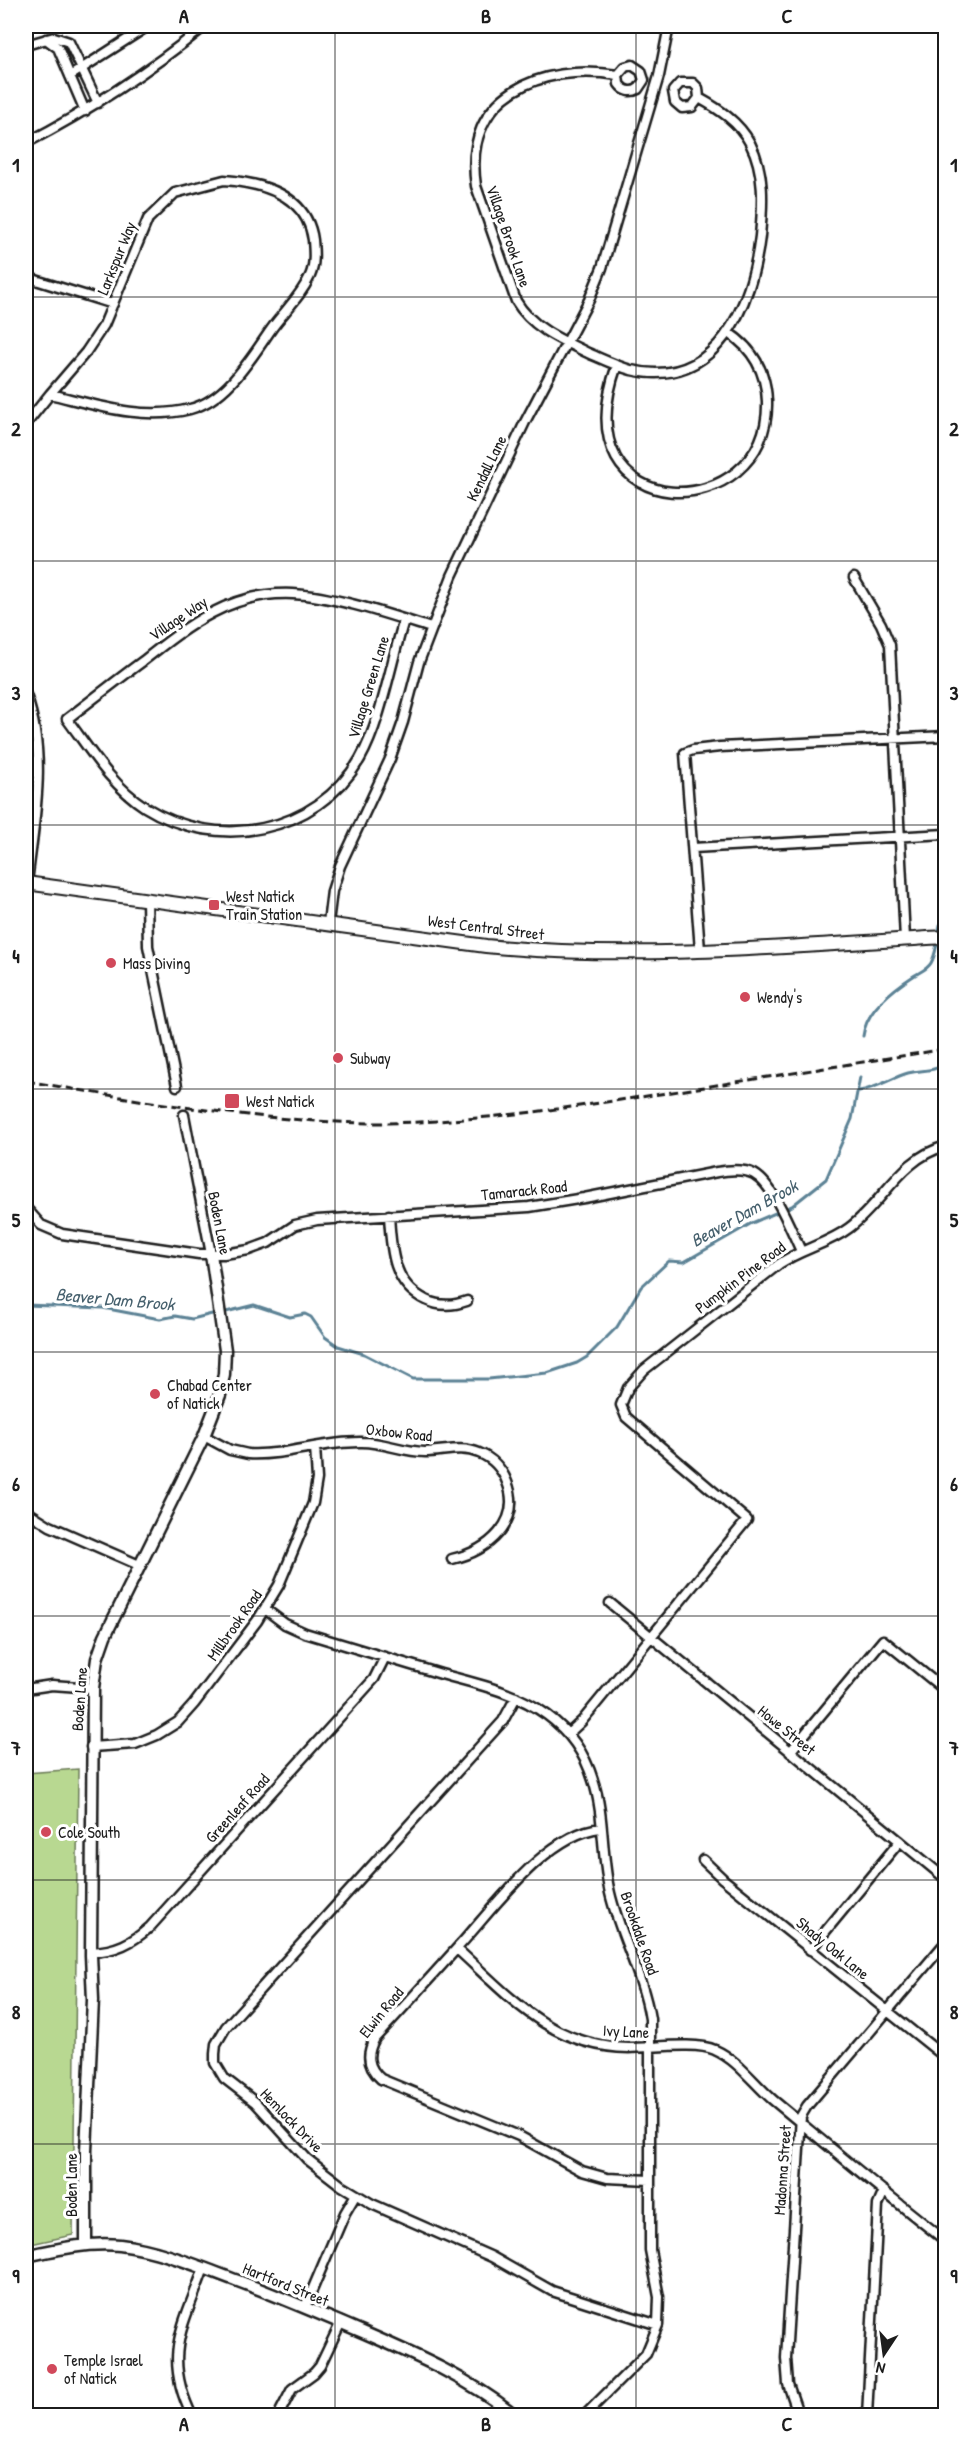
<svg xmlns="http://www.w3.org/2000/svg" width="971" height="2441" font-family="'Patrick Hand',sans-serif">
<style>
.green{fill:#b8d891;stroke:#6a7a56;stroke-width:1.5}
.lines{fill:none;stroke-linecap:round;stroke-linejoin:round}
.stream{stroke:#5b8295;stroke-width:3}
.minor-casing{stroke:#1c1c1c;stroke-width:13}
.tertiary-casing{stroke:#1c1c1c;stroke-width:15}
.secondary-casing{stroke:#1c1c1c;stroke-width:16}
.minor{stroke:#fff;stroke-width:8}
.tertiary{stroke:#fff;stroke-width:10}
.secondary{stroke:#fff;stroke-width:12}
.rail{stroke:#1c1c1c;stroke-width:3;stroke-dasharray:9 4.5;stroke-linecap:butt}
.grid{fill:none;stroke:#1c1c1c;stroke-width:1.5;stroke-opacity:0.55}
.poi-dot{fill:#d1495b;stroke:#fff;stroke-width:2}
.labels{text-anchor:middle;dominant-baseline:central;stroke-width:6;stroke-linejoin:round;paint-order:stroke}
.street-label{font-size:16px;fill:#1c1c1c;stroke:#fff}
.poi-label{font-size:16px;fill:#1c1c1c;stroke:#fff;text-anchor:start}
.water-label{font-size:18px;font-style:italic;fill:#46606d;stroke:#fff}
.neatline{fill:none;stroke:#1c1c1c;stroke-width:2}
.grid-label{font-size:20px;text-anchor:middle;font-weight:bold;fill:#1c1c1c}
</style>
<rect width="100%" height="100%" fill="#fff"/>
<filter id="ink" filterUnits="userSpaceOnUse"><feTurbulence type="fractalNoise" baseFrequency=".0167" numOctaves="2"/><feDisplacementMap in="SourceGraphic" scale="12" xChannelSelector="R" yChannelSelector="G"/><feConvolveMatrix kernelMatrix="1 2 1 2 8 2 1 2 1" color-interpolation-filters="sRGB"/></filter>
<g filter="url(#ink)">
<path class="green" d="M78,1769l-5,466 -47,10v-472z"/>
<g class="lines">
<path class="stream" d="M938,934l2,-9 6,-8
M863,1036c3,-25 29,-46 49,-59 7,-5 15,-7 19,-14 4,-7 5,-15 7,-23
M859,1091c17,-2 32,-13 49,-18 16,-4 21,0 38,-9
M26,1305l77,3 57,11 15,-3 17,3 24,-6
M222,1313l32,-8 36,12 15,-3 6,3 14,20 13,9 26,8 49,25h76l58,-6 30,-10 10,-6 30,-30 24,-40 28,-26 15,1 68,-39 40,-17 34,-27 26,-60 8,-42"/>
<g class="minor-casing">
<path id="minor" d="M46,39l12,9 27,63
M26,45l28,-8 15,5 29,61
M618,75l7,-8 7,-2 9,6 3,9 -6,9c-7,4 -14,2 -19,-5l-1,-9c-77,-12 -156,19 -142,111l40,115c16,27 45,39 72,52 14,6 28,13 43,17 86,20 121,-65 129,-134 3,-32 5,-64 -10,-93 -11,-21 -31,-34 -51,-45l-1,-10 -5,-5h-13l-7,8 2,11 7,6 10,-1 7,-9
M70,76l78,-50
M26,143c64,-33 123,-72 179,-117
M224,180c39,3 83,15 89,60 1,12 2,25 -3,36 -10,22 -27,36 -40,55 -20,29 -44,69 -80,78 -48,12 -94,-4 -140,-15l36,-42 18,-27 44,-106 27,-26z
M26,277l87,27
M617,365c-59,165 154,161 150,36 -1,-29 -14,-52 -38,-68
M26,424l24,-30
M854,578l27,46 9,21 15,294
M404,620c-13,42 -23,102 -44,139 -44,75 -143,93 -215,48 -33,-21 -55,-57 -78,-88 25,-19 50,-39 76,-58 45,-36 89,-70 150,-67 42,2 97,21 138,34
M26,695c22,62 8,125 1,188
M693,848l253,-14
M147,900l1,46 29,140
M328,923l4,-32 8,-25 50,-107 13,-37 16,-60 33,-86 73,-154 64,-122 13,-32 57,-192 10,-50
M700,950l-15,-197 8,-3 27,-3 226,-11
M184,1115l27,139
M26,1208l15,17 21,9 137,20h25l25,-4 19,-7 27,-18 22,-5 212,-13 55,-9 133,-26c12,-2 27,-3 37,2 20,11 37,56 47,77
M389,1215c2,33 3,69 37,85 14,7 27,6 41,1
M204,1436l26,14 18,4c38,2 76,-13 114,-12 21,0 42,10 63,10 19,0 36,-7 54,1 13,5 23,16 28,29 16,40 -19,69 -55,77
M26,1511l24,15 89,39
M610,1603l336,276
M265,1609l20,15 20,9c45,14 91,27 136,41 36,10 75,18 106,41 22,16 38,39 46,65 12,36 8,76 17,113 10,43 33,82 40,126v231l9,47 -1,28 -12,29 -62,62
M26,1689l26,-4 41,3
M516,1697l-13,24 -277,306 -10,17 -1,10v9l9,15 31,24 52,57 35,27 30,18 120,53 60,34 106,34
M568,1734l14,-13 165,-201 -121,-103 -5,-12 7,-17 16,-18 135,-106c22,-15 49,-20 70,-36 35,-26 51,-70 97,-82
M91,1747l44,-3 22,-9 21,-13 16,-18 63,-83 22,-36 34,-82 4,-24 -2,-32
M790,1752l93,-112 63,51
M601,1828c-54,5 -107,80 -142,118 -28,31 -56,62 -84,92 -9,16 -8,29 6,41l138,57 63,35 25,7 43,2
M703,1860l20,19 223,179
M457,1949c53,48 94,98 172,99 22,0 68,-7 86,2 23,10 39,34 58,50 57,47 114,95 173,141
M810,1950l90,-109
M91,1952c25,-1 41,-9 59,-25l224,-248 11,-22
M305,2307l40,-94 10,-17
M192,2416c-30,-61 -9,-89 12,-148
M278,2416l14,-27 22,-16 6,-7 21,-44
M799,2416l-11,-32 -2,-26 15,-242 6,-10 139,-164
M867,2416l11,-211 6,-14"/>
</g>
<g class="tertiary-casing">
<path id="tertiary" d="M86,2245v-94l7,-151 -2,-45 2,-267 4,-29 8,-23 99,-200 16,-41 4,-21 1,-24 -14,-96
M26,2256c31,-7 62,-14 94,-11 41,5 80,22 118,36 43,16 85,34 127,52 53,23 105,46 151,83"/>
</g>
<g class="secondary-casing">
<path id="secondary" d="M26,883l460,63c152,15 307,0 460,-9"/>
</g>
<use href="#minor" class="minor"/>
<use href="#tertiary" class="tertiary"/>
<use href="#secondary" class="secondary"/>
<path class="rail" d="M26,1081c117,20 236,42 356,42 93,-1 186,-15 278,-29 95,-15 190,-30 286,-45"/>
</g>
</g>
<path class="grid" d="M335,26v2390M636,26v2390M26,297h920M26,561h920M26,825h920M26,1089h920M26,1352h920M26,1616h920M26,1880h920M26,2144h920"/>
<g class="poi-dot">
<rect x="208" y="899" width="12" height="12" rx="3"/>
<circle cx="111" cy="963" r="6"/>
<circle cx="745" cy="997" r="6"/>
<circle cx="338" cy="1058" r="6"/>
<rect x="224" y="1093" width="16" height="16" rx="3"/>
<circle cx="155" cy="1394" r="6"/>
<circle cx="46" cy="1832" r="6"/>
<circle cx="52" cy="2369" r="6"/>
</g>
<g class="labels">
<g class="street-label">
<text transform="translate(509 236) rotate(71)">Village Brook Lane</text>
<text transform="translate(116 258) rotate(-68)">Larkspur Way</text>
<text transform="translate(486 468) rotate(-64)">Kendall Lane</text>
<text transform="translate(178 618) rotate(-34)">Village Way</text>
<text transform="translate(368 687) rotate(-73)">Village Green Lane</text>
<text transform="translate(486 927) rotate(7)">West Central Street</text>
<text transform="translate(524 1190) rotate(-6)">Tamarack Road</text>
<text transform="translate(220 1223) rotate(79)">Boden Lane</text>
<text transform="translate(740 1277) rotate(-37)">Pumpkin Pine Road</text>
<text transform="translate(399 1432) rotate(6)">Oxbow Road</text>
<text transform="translate(234 1625) rotate(-55)">Millbrook Road</text>
<text transform="translate(79 1699) rotate(-86)">Boden Lane</text>
<text transform="translate(787 1730) rotate(39)">Howe Street</text>
<text transform="translate(237 1808) rotate(-48)">Greenleaf Road</text>
<text transform="translate(640 1933) rotate(71)">Brookdale Road</text>
<text transform="translate(833 1948) rotate(39)">Shady Oak Lane</text>
<text transform="translate(381 2012) rotate(-51)">Elwin Road</text>
<text transform="translate(626 2031) rotate(3)">Ivy Lane</text>
<text transform="translate(292 2120) rotate(46)">Hemlock Drive</text>
<text transform="translate(782 2170) rotate(-86)">Madonna Street</text>
<text transform="translate(71 2185) rotate(-90)">Boden Lane</text>
<text transform="translate(286 2284) rotate(22)">Hartford Street</text>
</g>
<g class="poi-label">
<text x="226" y="896">West Natick<tspan x="226" dy="18">Train Station</tspan></text>
<text x="123" y="963">Mass Diving</text>
<text x="757" y="997">Wendy's</text>
<text x="350" y="1058">Subway</text>
<text x="246" y="1101">West Natick</text>
<text x="167" y="1385">Chabad Center<tspan x="167" dy="18">of Natick</tspan></text>
<text x="58" y="1832">Cole South</text>
<text x="64" y="2360">Temple Israel<tspan x="64" dy="18">of Natick</tspan></text>
</g>
<g class="water-label">
<text transform="translate(744 1213) rotate(-29)">Beaver Dam Brook</text>
<text transform="translate(115 1299) rotate(5)">Beaver Dam Brook</text>
</g>
</g>
<rect width="971" height="2441" fill="none" stroke="#fff" stroke-width="66"/>
<g transform="translate(884 2354) rotate(193)" stroke="#ffffff" stroke-width="4.5" paint-order="stroke">
<path d="M0-4.5L10 22L0 15L-10 22Z" fill="#1c1c1c"/>
<text y="-9" font-size="16" font-weight="bold" text-anchor="middle" fill="#1c1c1c">N</text>
</g>
<rect x="33" y="33" width="905" height="2375" class="neatline"/>
<g class="grid-label">
<text x="184" y="23">A</text>
<text x="486" y="23">B</text>
<text x="787" y="23">C</text>
<text x="16" y="172">1</text>
<text x="954" y="172">1</text>
<text x="16" y="436">2</text>
<text x="954" y="436">2</text>
<text x="16" y="700">3</text>
<text x="954" y="700">3</text>
<text x="16" y="963">4</text>
<text x="954" y="963">4</text>
<text x="16" y="1227">5</text>
<text x="954" y="1227">5</text>
<text x="16" y="1491">6</text>
<text x="954" y="1491">6</text>
<text x="16" y="1755">7</text>
<text x="954" y="1755">7</text>
<text x="16" y="2019">8</text>
<text x="954" y="2019">8</text>
<text x="16" y="2283">9</text>
<text x="954" y="2283">9</text>
<text x="184" y="2431">A</text>
<text x="486" y="2431">B</text>
<text x="787" y="2431">C</text>
</g>
</svg>
